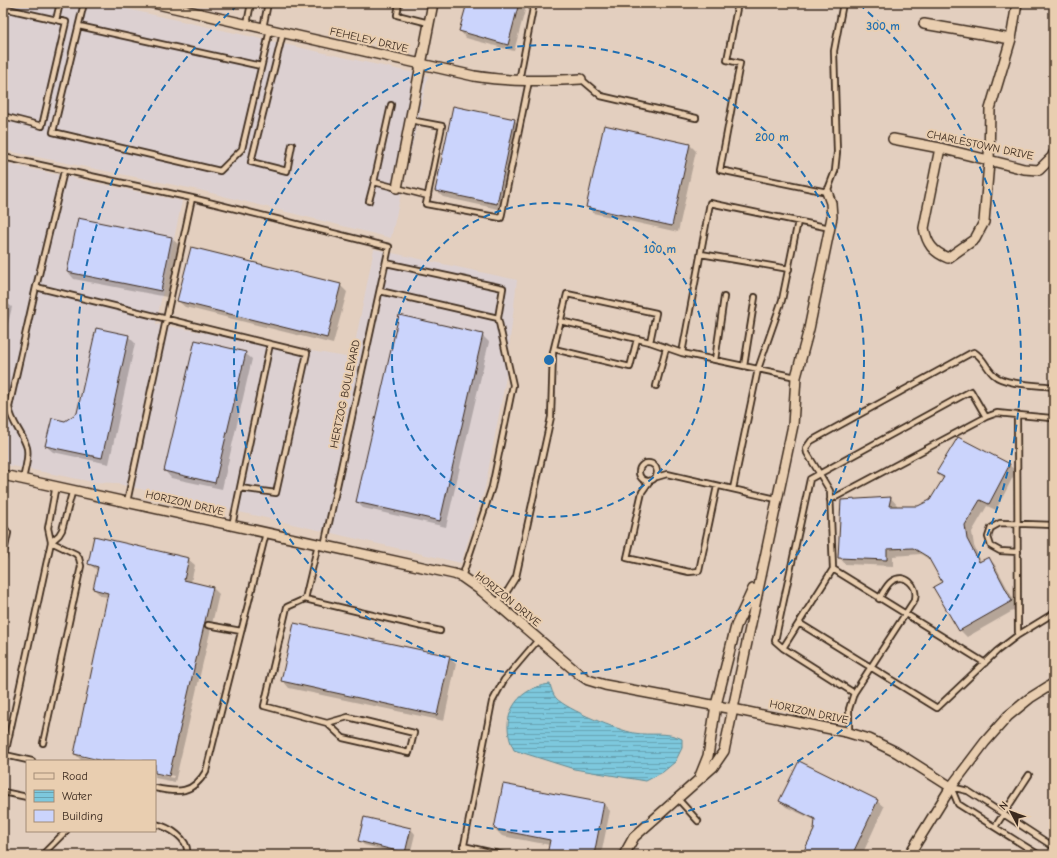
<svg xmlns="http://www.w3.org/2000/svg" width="1057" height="858" font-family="'Comic Neue',sans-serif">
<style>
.built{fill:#dcd0d1}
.water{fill:url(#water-rules);stroke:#638991}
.shadow{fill:#0003}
.building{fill:#cbd4fc;stroke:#3b2a1e}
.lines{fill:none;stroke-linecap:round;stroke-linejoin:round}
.service-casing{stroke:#3b2a1e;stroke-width:8}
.minor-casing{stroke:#3b2a1e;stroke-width:12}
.service{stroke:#e9ceb0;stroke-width:4.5}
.minor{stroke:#e9ceb0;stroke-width:9}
.ring{fill:none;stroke:#1f6fb2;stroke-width:2;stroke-dasharray:7 5}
.labels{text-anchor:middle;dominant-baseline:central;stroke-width:4;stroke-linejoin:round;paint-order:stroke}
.street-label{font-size:11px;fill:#3b2a1e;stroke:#e9ceb0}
.centre{fill:#1f6fb2;stroke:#e9ceb0;stroke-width:2}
.ring-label{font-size:12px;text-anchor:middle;font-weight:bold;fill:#1f6fb2;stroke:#e9ceb0;stroke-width:4;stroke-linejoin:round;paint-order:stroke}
</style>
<defs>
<pattern id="water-rules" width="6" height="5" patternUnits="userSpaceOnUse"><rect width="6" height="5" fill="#7dc8dd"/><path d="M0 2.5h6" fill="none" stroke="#68a3b3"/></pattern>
</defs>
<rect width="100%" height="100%" fill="#e3cfbf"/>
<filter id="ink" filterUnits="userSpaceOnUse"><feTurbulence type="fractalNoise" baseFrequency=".025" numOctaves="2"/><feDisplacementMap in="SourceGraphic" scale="8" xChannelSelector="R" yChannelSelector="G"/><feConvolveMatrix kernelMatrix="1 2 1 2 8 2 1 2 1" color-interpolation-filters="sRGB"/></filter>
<g filter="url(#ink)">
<path class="built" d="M3,3h97l328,73 -37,162 -192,-48 -196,-40z
M3,163l179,38 -26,123 196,34 22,-109 143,31 -12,103 -20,105 -24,75 -347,-80 -21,-1 -90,-18z"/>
<path class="water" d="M550,684c1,4 3,11 6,14 11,12 62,32 78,35 17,3 33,-2 48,6v9l-7,14 -12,10 -17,9 -72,-12 -60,-19c-16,-31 1,-62 36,-66z"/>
<path class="shadow" d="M468,3h59l-13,48 -48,-13 -6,-7z
M514,120l7,6 -18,84 -60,-13 -7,-6z
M690,145l6,6 -18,81 -85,-19 -6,-7z
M78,219l93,19 7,6 -11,53 -93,-18 -6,-7z
M340,285l7,7 -14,52 -148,-37 -7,-6z
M3,300l9,7 -9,37z
M482,335l7,7 -43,185 -83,-19 -6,-6z
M128,336l7,7 -26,121 -56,-12 -7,-6 19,-24 13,-8z
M245,353l7,6 -30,130 -51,-11 -6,-7z
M1009,465l7,6 -20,39 -9,-4 -15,26 2,14 7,16 8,-4 6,7 23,43 -51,29 -7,-7 -26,-42 9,-5 -12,-22 -10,-7 -28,2v10l-48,-2 -6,-7 2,-56 50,-3 6,7v2h21l12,-6 14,-21 -7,-7z
M188,559l7,6 -4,17 22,6 6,6 -44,188 -20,-4v-4l18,4 1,-2 -19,-4v-11h-48l-26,-6v2l17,4h-16l-7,-7 33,-157 -7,-1 -7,-7 4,-18 -9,-7z
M449,657l7,7 -12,57 -155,-33 -6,-7z
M780,801h97l7,6 -22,48h-59l14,-34 -31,-14z
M604,804l6,7 -9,44h-53l2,-10 -48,-9 -7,-7z
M411,829l4,5 -5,21h-8l-38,-10 -5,-5z"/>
<path class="building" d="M467,3h52l-11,42 -49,-14z
M453,106l62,13 -18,85 -62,-13z
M604,125l86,19 -18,82 -86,-19z
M78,218l94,19 -11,54 -94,-19z
M191,247l150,37 -14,54 -150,-37z
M399,315l84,19 -43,187 -84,-19z
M96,328l33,7 -27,123 -57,-12 7,-28 13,3 12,-8z
M195,340l51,12 -31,131 -51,-12z
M958,437l52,27 -21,40 -9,-4 -15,25 2,14 12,23 10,-5 23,44 -53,30 -26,-44 9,-5 -14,-25 -15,-9 -26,1v11l-49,-2 3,-58 50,-3 -2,9h29l12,-6 14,-23 -8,-4z
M94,536l95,22 -5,22 29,7 -44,189 -14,-3v-12h-52l-29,-7 34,-161 -15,-4 5,-22 -10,-3z
M294,623l156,33 -13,59 -156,-34z
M799,761l79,39 -26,55h-50l12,-25 1,-11 -36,-18z
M503,784l101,19 -10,52h-47l3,-15 -56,-11z
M364,817l47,11 -6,25 -47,-12z
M327,849l11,6h-14z"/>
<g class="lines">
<g class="service-casing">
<path id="service" d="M84,3l-31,129 167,39 22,-22 28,-119
M399,3l-2,12 32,8
M738,3l-11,57 13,3 -20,107 107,22 8,-21 2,-19 -3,-101 9,-48
M3,8l63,14 -24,104 -39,-10
M56,20l4,-17
M247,24l4,-21
M79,26l182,40
M263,28l5,-25
M283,33l-32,129 36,9 5,-26
M581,79l20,17 95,22
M519,81l15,-78
M391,105l-17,77 54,14
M410,120l32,6 -16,78 75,14 28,-137
M3,157l189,41 197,49 -65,299
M369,201l5,-19
M701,254l88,15
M386,263l117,25 -5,30 15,67 -21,102 -30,90
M36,287l28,-116
M380,291l118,27
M560,321l90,21 32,11 114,24
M554,349l76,18 7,-28
M682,353l28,-150 120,25
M715,360l9,-63
M744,366l11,-69
M656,386l10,-38
M1017,415l1,220
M986,417l11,-4 54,5
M639 472a9 9 0 1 1 18 0a9 9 0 1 1-18 0Z
M657,477l10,-3 109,25
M23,479c2,-10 6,-21 4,-31 -4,-15 -16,-25 -18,-41l27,-120 271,66 -31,140 -36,-5
M649,482l-7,10 -15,66 62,14 10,-1 18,-85
M56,485l-8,43 3,14 8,-7 3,-5 11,-41
M733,489l25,-120 24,-69 16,-79
M830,500l156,-83 -15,-26 -161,88 -35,162 8,7 71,45
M127,502l65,-304
M3,526l5,7 -5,24
M232,526l38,-182
M318,544l-13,55 135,32
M1018,552l-18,-1 -9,-5 -3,-9 3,-9 9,-5 54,2
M833,569l152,94
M305,599l-18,8 -23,99 63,17 16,15 66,15 5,-20 -66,-16 -21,6
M496,603l12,-13 8,-13 35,-160 2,-65 14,-58 89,19 -6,29
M799,623l138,85 60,-57 21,-16 36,-22
M208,625l33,6
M783,648l50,-79 -3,-78 -23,-38 -1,-5 5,-7 160,-88 3,-1c10,6 12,16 20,23 10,10 46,10 60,12
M849,733v-24l5,-16 61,-94c3,-13 -10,-27 -23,-18 -6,4 -9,12 -13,18
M5,755l27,6
M3,764l48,-222 25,12 3,4 2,8 -38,177
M951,787l17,4 86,56
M951,787l7,17 81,51
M155,788c23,5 38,6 51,-17l60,-238
M3,792l24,5
M678,799l20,22
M155,824c14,3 35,15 32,31
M995,827l34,-52
M463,846l40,9
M3,851l4,4
M42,855l24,-24
M462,855l30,-153 12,-22 34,-40"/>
</g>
<g class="minor-casing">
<path id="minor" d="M153,3l321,73c36,6 71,5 107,3
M924,24l87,15
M893,139l47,9 84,21 15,1 13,-13 2,-4
M940,148l-16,80c3,16 9,24 24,30l27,-19 9,-17 5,-60 1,-53 21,-70 6,-36
M397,188l36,-185
M3,475l451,99 8,3 20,14 97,83 9,6 17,5 128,24 113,23 23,7 27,13 55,35
M700,776l8,-20 8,-51 20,-79 17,-37
M624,855l10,-18 79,-70 11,-16 69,-326 3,-48 13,-48 23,-112 -1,-14 -4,-11
M909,855l42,-68 34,-45 23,-26 22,-18 24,-15"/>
</g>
<use href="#service" class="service"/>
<use href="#minor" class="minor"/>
</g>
</g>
<g class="ring">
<circle cx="549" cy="360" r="157"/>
<circle cx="549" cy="360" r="315"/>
<path d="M859 4A472 472 0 1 1 239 4"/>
</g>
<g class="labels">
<g class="street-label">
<text transform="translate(369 40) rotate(13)">FEHELEY DRIVE</text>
<text transform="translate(980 145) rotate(12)">CHARLESTOWN DRIVE</text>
<text transform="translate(345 394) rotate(-78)">HERTZOG BOULEVARD</text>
<text transform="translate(185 503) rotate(13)">HORIZON DRIVE</text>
<text transform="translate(508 599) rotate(39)">HORIZON DRIVE</text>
<text transform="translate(809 712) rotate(12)">HORIZON DRIVE</text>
</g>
</g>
<circle cx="549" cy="360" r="6" class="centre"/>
<g class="ring-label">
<text x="883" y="30">300 m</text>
<text x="772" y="141">200 m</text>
<text x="660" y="253">100 m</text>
</g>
<rect width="1057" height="858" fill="none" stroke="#e9ceb0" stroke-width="16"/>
<rect x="8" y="8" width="1041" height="842" fill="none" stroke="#3b2a1e" stroke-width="1.5" filter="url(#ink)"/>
<rect x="26" y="760" width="130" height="72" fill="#e9ceb0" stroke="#a38c76"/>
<rect x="34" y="773" width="20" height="6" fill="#e9ceb0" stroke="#a38c76"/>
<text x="62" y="780" font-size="12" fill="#3b2a1e">Road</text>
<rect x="34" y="790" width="20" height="12" fill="url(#water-rules)" stroke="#a38c76"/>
<text x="62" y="800" font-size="12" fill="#3b2a1e">Water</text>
<rect x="34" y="810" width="20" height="12" fill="#cbd4fc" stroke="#a38c76"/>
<text x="62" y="820" font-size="12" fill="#3b2a1e">Building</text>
<g transform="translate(1011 812) rotate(311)" stroke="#e9ceb0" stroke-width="3" paint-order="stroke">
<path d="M0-3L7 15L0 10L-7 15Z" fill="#3b2a1e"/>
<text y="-6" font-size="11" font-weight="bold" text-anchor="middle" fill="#3b2a1e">N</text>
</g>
</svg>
